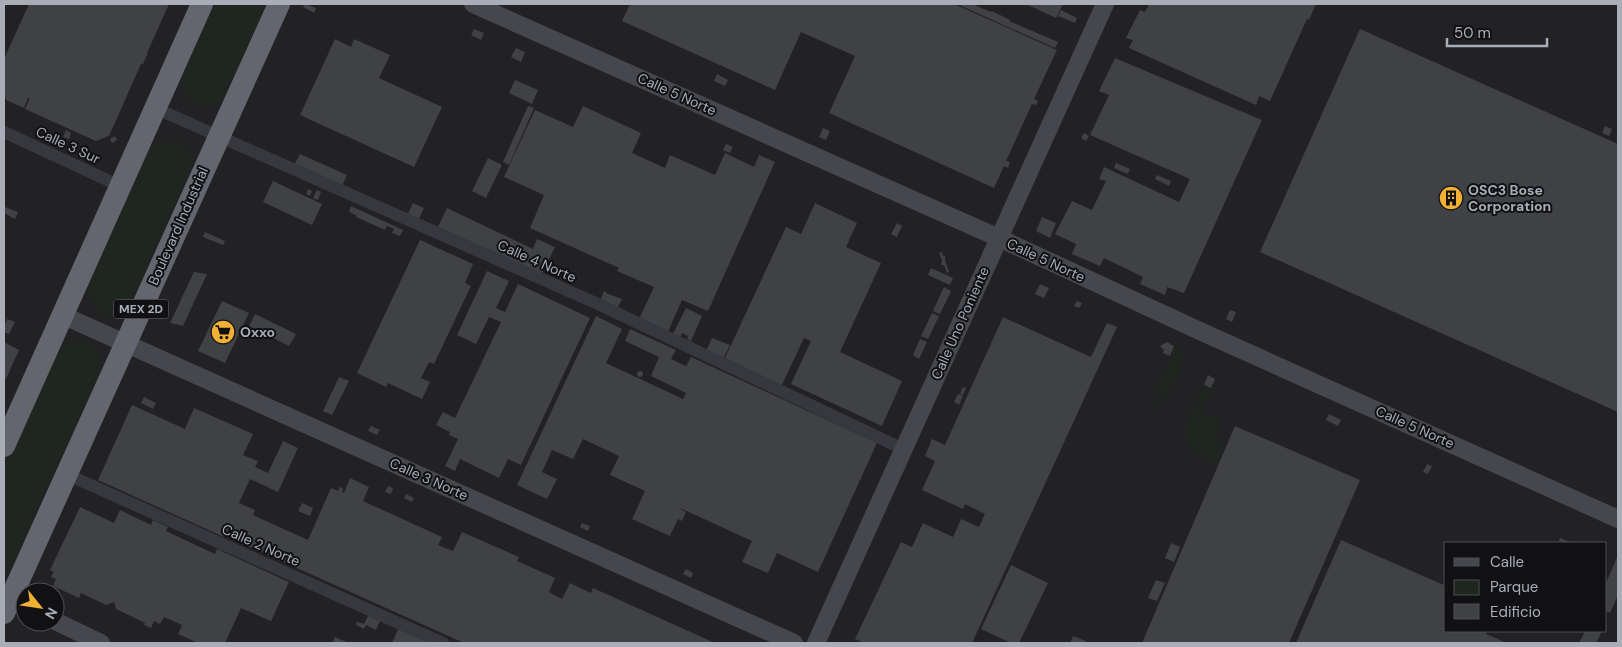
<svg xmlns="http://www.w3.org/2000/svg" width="1622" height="647" font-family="'DM Sans',sans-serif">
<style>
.built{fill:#222225;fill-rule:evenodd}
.green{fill:#1e261f}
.building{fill:#404145}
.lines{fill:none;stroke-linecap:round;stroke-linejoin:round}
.street{stroke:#37383d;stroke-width:12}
.secondary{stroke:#45474d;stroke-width:18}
.highway{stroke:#63666e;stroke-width:22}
.labels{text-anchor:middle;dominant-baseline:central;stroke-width:4;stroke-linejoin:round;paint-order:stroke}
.shield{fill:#111113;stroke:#7b7e86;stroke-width:1}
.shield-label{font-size:12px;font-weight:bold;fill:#a8adb8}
.street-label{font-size:14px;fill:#a8adb8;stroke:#111113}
.poi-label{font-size:14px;font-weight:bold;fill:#a8adb8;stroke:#111113;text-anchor:start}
</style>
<rect width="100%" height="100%" fill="#161618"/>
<path class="built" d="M4,4h1614v639h-1614zM1446,543h160v88h-160zM25,592h30v30h-30z"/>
<path class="green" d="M210,4h57l-43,93c-20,18 -40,3 -45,-20z
M170,142c17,0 26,7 22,25l-64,142 -7,10c-22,-1 -34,-19 -33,-40l59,-130 11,-6z
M80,339l11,5 10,11 -2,19 -89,194 -6,4v-111l51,-109 17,-12z
M1177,342c17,21 -12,52 -27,67z
M1205,385l7,3 -9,20 -8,-3z
M1194,408l29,14 -9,18 10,6 -9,19c-29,-18 -37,-24 -21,-57z"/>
<path class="building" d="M29,4h140l-22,49h1l-5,11h-2l-32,72 -13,5 -71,-32 5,-11h-2l-4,10 -18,-8 -2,-7v-34z
M305,4l11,4 -2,5 -11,-6z
M630,4h324l103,46 -23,49 4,2 -2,4 -4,-1 -26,57 4,1 -2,6 -4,-2 -10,22 -165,-75 26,-57 -54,-24 -26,58 -153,-69z
M957,4h15l19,8 1,-1 18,9 -1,1 49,21 -3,6z
M1026,4h37l-7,14z
M1149,4h167l-7,16 -2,-1 -37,82 -11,-5 -3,9 -127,-57 4,-8 -7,-2 14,-28 5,2z
M1061,10l16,8 -2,5 -17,-7z
M474,29l10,4 -3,7 -10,-5z
M1360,29l258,115v268l-358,-160z
M335,39l16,8 3,-8 36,16 -11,23 63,29 -28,60 -114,-52z
M516,48l9,4 -4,10 -10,-5z
M1115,58l147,62 -78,173 -17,-6 -2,8 -25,-11 3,-7 -39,-19 -4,8 -28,-12 4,-10 -21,-10 17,-33 20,9 14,-29 -7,-2 5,-12 75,35 11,-23 -100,-44 19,-40 -10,-4z
M717,74l11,6 -3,6 -11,-5z
M515,80l23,10 -6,14 -23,-11z
M528,106l6,2 -25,57 -6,-3z
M583,106l58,27 -9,20 33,15 5,-13 45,20 10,-22 29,14 5,-12 16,7 -67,149 -26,-11 -15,34 -29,-13 16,-34 -37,-16 2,-3 -89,-40 14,-33 -40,-18 31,-67 38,17z
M1605,126l7,3 -3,7 -7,-3z
M823,128l7,3 -4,9 -7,-3z
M66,130l5,3 -2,6 -6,-2z
M1084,133l5,3 -3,5 -5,-3z
M115,136l2,4 -5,3 -2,-4z
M726,144l7,3 -3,6 -7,-3z
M300,154l47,21 -5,11 -48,-21z
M488,158l14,7 -16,33 -14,-7z
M1116,163l14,6 -2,5 -14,-6z
M1157,175l14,6 -2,5 -14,-7z
M273,181l49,23 -10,21 -49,-23z
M308,189l4,2 -2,5 -4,-2z
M317,190l4,2 -3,8 -5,-2z
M413,203l11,5 -6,13 -11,-5z
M815,203l42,20 -11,24 35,16 -41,89 62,29 -20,45 -91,-42 20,-43 -7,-3 -23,49 -57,-27 62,-133 15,7z
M351,206l52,24 -3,6 -8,-3 2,-4 -7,-3 -2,4 -29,-13v-2l-7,-3z
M5,207l13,5 -3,7 -11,-6z
M447,208l86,41 4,-10 18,8 -15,31 -102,-51z
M1042,217l14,6 -6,15 -14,-7z
M897,223l5,3 -5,11 -6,-3z
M205,232l20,9 -2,4 -20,-8z
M420,240l53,24 -8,19 6,3 -37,78 -5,-2 -8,16 9,4 -8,17 -34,-16 -2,4 -29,-14z
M942,252l1,4h2v4l4,12 -2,1 -3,-8h-3l1,-5 -3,-7z
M931,268l22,10 -3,7 -22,-10z
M487,271l22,10 -13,27 9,4 13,-28 72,34 -69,147 -13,-6 -9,19 -39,-19 -5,12 -10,-5 13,-27 -9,-4 1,-3 -14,-7 7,-13 12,6 46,-96 -12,-5 -13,27 -19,-9z
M194,272l13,2 -24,52 -13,-3z
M1040,284l9,4 -5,10 -9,-4z
M944,287l7,4 -11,23 -7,-3z
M604,291l4,3 14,5 -5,10 -17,-8z
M222,301l27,12 -24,50 -27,-12z
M1077,301l5,2 -3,5 -5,-2z
M686,308l16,8 -11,25 -4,-2 1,-3 -6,-3 -3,7 -7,-4z
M1230,310l6,2 -4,10 -6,-3z
M932,313l7,3 -11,23 -7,-3z
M255,314l41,20 -7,12 -40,-20z
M596,316l26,13 -16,34 77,36 3,-6 -35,-17 8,-19 -34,-16 5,-12 46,21 -5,9 15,7 5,-9 186,86 -59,129 -41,-19 -9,20 -26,-11 10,-21 -72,-33 2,2 -12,26 -38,-17 13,-28 -35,-16 9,-19 -36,-17 -10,20 -21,-9 -10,22 15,7 -10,20 -30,-14z
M1003,317l88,40 16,-34 10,4 -145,316h-108l-9,-4 46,-97 11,5 11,-24 30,14 8,-18 18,8 6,-13 -20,-10 -2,5 -41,-19 13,-29 -10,-5 7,-17 13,6z
M7,319l8,3 -6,12 -5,-2v-5z
M712,338l18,7 -7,14 -17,-8z
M920,339l7,3 -8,17 -6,-4z
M4,342l15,8 -13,29 -2,-1z
M1167,342l7,4 -4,10 -7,-3 1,-3 -4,-4z
M637 374a3 3 0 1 1 6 0a3 3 0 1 1-6 0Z
M1208,375l7,4 -4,9 -7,-3z
M339,377l10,4 -17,34 -9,-4z
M963,387l3,1 -3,7 -3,-1z
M958,394l5,2 -4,9 -5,-3z
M144,397l12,6 -3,6 -12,-6z
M132,405l53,24 9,-21 59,26 -10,21 15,6 -3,6 13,6 15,-32 15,7 -20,44 -28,-13 -11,24 16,7 -2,5 55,25 23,-52 7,3 2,-4 3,1 -1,4 2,1 6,-15 19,9 -6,14 79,36 -4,8 15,6 9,-19 57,25 -2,4 38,17 -6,14 13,7 8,-16 21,10 2,-5 122,55h-251l-223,-100 3,-7 -16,-7 -4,8 -126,-57z
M1329,414l12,6 -3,6 -12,-6z
M371,426l9,4 -3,5 -9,-4z
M1235,426l125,54 -71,163h-147z
M1427,464l5,2 -4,8 -5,-2z
M388,486l5,2 -2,6 -6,-2z
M406,494l8,4 -2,4 -8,-4z
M302,503l11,5 -3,8 -12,-5z
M80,507l34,16 6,-13 31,15 2,-5 15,7 -2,4 49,23 2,-5 72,33 -18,39 -30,-13 -16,35h-27l-20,-9 4,-9 -18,-8 -4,7 -6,-3 -3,7 -7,-3 1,-2 -29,-14 -2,-7 -8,3 -25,-12 -2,5 -26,-12 3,-7 -5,-2 3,-5 -4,-2z
M682,510l4,2 -4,9 -4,-2z
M582,523l8,3 -2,5 -8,-4z
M1560,538l12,5h-14z
M1341,540l105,46v45h41l-1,3 21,9h-211z
M1171,543l9,4 -6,15 -9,-4z
M1618,555v40l-8,18 -4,-2v-28z
M1011,565l37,18 -29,60h-8l-30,-14z
M686,569l7,4 -2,5 -8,-4z
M1156,580l9,3 -8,18 -9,-3z
M368,616l12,5 -4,9 -10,-5 -2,4 -8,-4 1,-3 7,2z
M399,627l37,16h-44z
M1585,631h17l-6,12h-17z
M1073,636l13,5 -1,2h-15z
M335,637l14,6h-17z"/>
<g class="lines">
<path class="street" d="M155,108l443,196 305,145
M4,132l116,54
M66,474l377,169"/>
<path class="secondary" d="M473,4l526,234 203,94 416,187
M62,315l732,328
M4,598l21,9
M55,621l46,22
M816,643l289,-639"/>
<path class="highway" d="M4,446l198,-442
M4,613l275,-609"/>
</g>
<defs>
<g id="building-disc" transform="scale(1.25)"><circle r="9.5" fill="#f2b134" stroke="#111113"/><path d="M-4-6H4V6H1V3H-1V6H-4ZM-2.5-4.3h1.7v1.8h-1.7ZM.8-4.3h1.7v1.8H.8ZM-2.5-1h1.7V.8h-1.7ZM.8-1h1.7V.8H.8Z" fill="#111"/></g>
<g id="supermarket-disc" transform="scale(1.25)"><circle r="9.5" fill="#f2b134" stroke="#111113"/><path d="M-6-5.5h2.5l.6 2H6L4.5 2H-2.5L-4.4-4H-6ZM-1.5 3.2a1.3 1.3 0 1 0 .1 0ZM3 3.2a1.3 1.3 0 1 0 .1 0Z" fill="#111"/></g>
</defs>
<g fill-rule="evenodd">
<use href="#building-disc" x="1451" y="198"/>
<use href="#supermarket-disc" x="223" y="332"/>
</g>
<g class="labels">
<rect class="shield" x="113.5" y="299.5" width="55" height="19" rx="4"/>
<g class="shield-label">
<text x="141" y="309">MEX 2D</text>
</g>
<g class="street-label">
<text transform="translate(677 94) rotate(24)">Calle 5 Norte</text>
<text transform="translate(68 145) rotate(25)">Calle 3 Sur</text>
<text transform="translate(178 226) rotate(-66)">Boulevard Industrial</text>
<text transform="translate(1046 260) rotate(25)">Calle 5 Norte</text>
<text transform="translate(537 261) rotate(24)">Calle 4 Norte</text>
<text transform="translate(960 323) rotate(-66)">Calle Uno Poniente</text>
<text transform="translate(1415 427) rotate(24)">Calle 5 Norte</text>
<text transform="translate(429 479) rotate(24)">Calle 3 Norte</text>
<text transform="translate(261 545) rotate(24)">Calle 2 Norte</text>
</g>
<g class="poi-label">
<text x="1468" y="190">OSC3 Bose<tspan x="1468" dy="16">Corporation</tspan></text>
<text x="240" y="332">Oxxo</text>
</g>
</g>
<rect width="1622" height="647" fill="none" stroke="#a8adb8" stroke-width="10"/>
<rect x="1444" y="542" width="162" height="90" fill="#111113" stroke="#4d4f55"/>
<rect x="1454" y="558" width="25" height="8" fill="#45474d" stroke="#4d4f55"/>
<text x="1490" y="567" font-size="15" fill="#a8adb8">Calle</text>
<rect x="1454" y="580" width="25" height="15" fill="#1e261f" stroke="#4d4f55"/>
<text x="1490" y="592" font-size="15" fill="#a8adb8">Parque</text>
<rect x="1454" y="604" width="25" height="15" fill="#404145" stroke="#4d4f55"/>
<text x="1490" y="617" font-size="15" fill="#a8adb8">Edificio</text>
<g transform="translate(40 607) rotate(120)"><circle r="24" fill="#111113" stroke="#4d4f55"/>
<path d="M0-4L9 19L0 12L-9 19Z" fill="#f2b134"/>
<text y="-8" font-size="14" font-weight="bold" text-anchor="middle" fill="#a8adb8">N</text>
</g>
<path d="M1447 38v8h100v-8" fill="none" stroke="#a8adb8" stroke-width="2.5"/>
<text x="1454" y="38" font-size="15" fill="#a8adb8" stroke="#111113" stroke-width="4" paint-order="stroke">50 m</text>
</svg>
